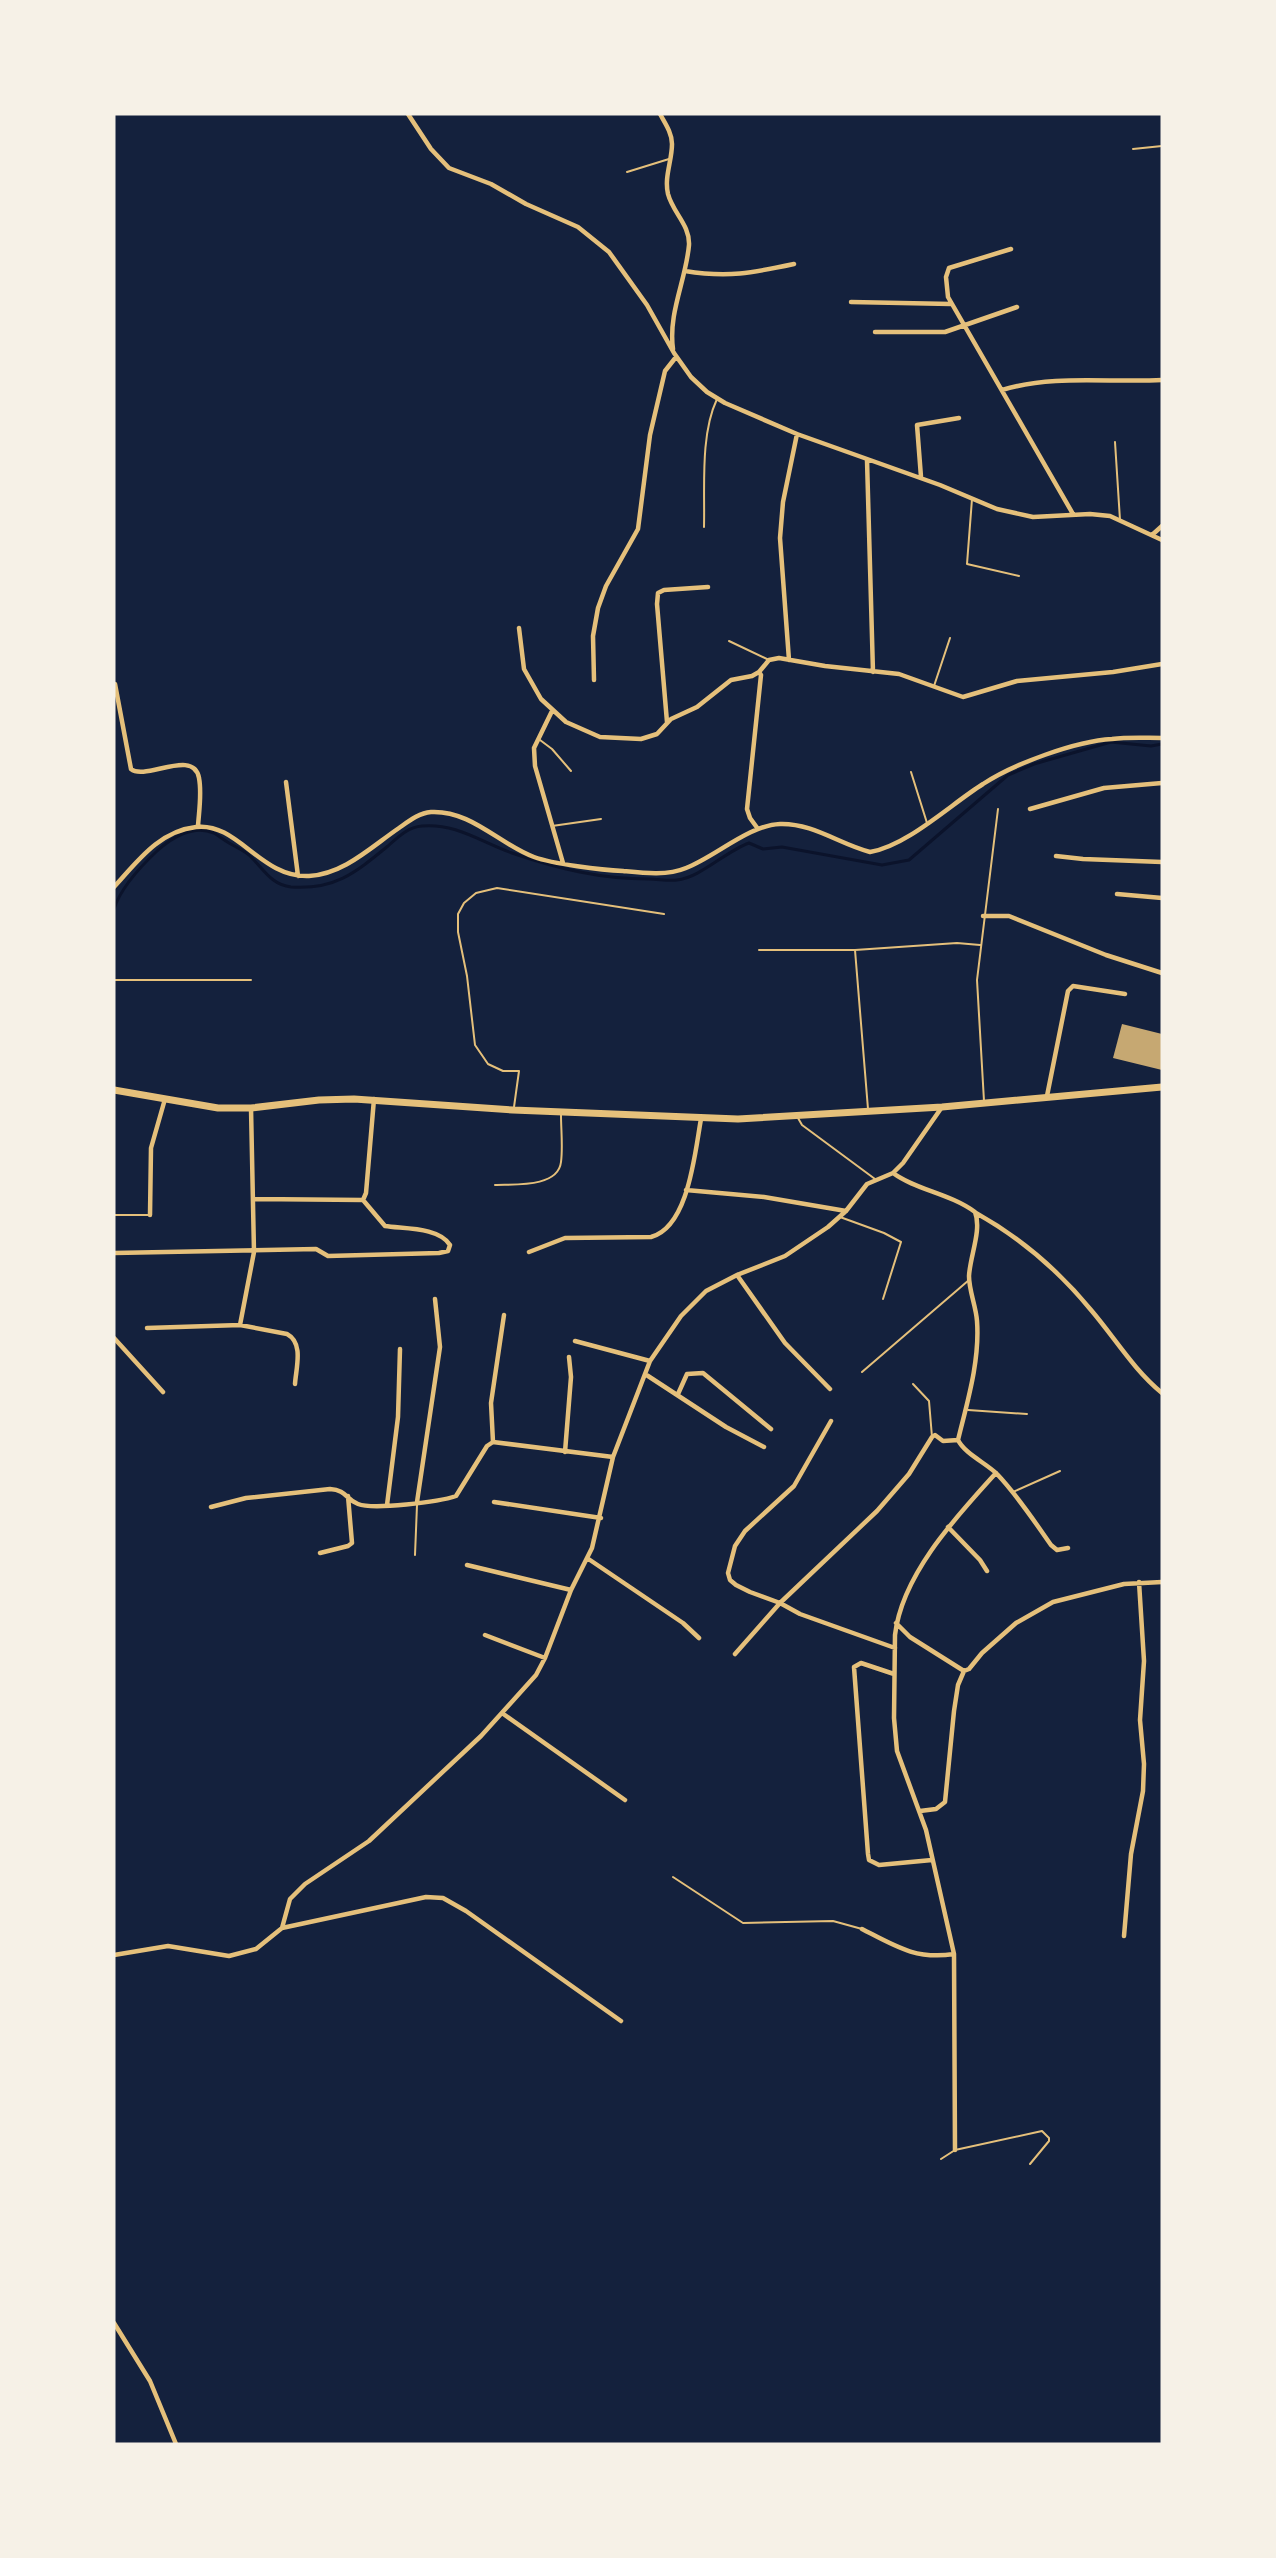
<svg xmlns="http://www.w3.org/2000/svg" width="1276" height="2558" font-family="Inter,sans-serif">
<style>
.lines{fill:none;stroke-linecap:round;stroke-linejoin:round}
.stream{stroke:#0b132b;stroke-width:3}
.building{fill:#c6a872}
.service{stroke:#e5c07b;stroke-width:2}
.minor{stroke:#e5c07b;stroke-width:4.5}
.secondary{stroke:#e5c07b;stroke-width:7}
</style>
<rect width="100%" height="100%" fill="#14213d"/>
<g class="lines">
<path class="stream" d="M114,909c7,-22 26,-42 43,-58 14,-13 36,-27 57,-18 5,3 10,7 15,10 8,5 17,8 23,15 12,12 20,27 39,29 44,3 64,-14 97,-41 10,-9 20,-19 34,-20 34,-3 59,16 90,27 47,16 88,26 137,26 9,0 19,2 28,1 23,-2 49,-29 72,-37l14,6 19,-2 100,18 27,-5 99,-85 26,-11 77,-22 40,4 11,-2"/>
</g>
<path class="building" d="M1122,1024l40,10v36l-49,-12z"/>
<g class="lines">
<path class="service" d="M1133,149l29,-3
M627,172l42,-13
M1115,442l5,78
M972,499l-5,65 52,12
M704,527c1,-39 -4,-92 13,-128
M729,641l40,19
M934,686l16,-48
M540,740l12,9 19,22
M911,772l16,51
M552,826l49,-7
M759,950h96l102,-7 23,2
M855,950l13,159
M114,980h137
M984,1101l-7,-121 21,-171
M514,1107l5,-36h-16l-15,-7 -13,-19 -8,-69 -9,-44v-18l6,-11 12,-10 21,-5 167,26
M798,1118l4,7 73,54
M495,1185c18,-1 63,3 66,-23 2,-15 0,-32 0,-47
M114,1215h36
M840,1217l44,16 17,9 -18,57
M862,1372l107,-92
M913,1384l16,17 3,36
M968,1410l59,4
M1013,1492l47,-21
M415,1555l2,-50
M673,1877l70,46 90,-2 29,8
M941,2159l14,-9 87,-19 7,7v3l-19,23"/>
<path class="minor" d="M408,114l23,35 18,19 42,16 35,20 52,23 31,25 38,53 27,48 17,24 16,15 18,11 72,31 143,51 57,24 36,8 57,-3 20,2 52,24
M660,114c5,9 12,19 12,30 0,17 -8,33 -4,50 5,19 22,31 21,51 -3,35 -21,68 -16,104
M1011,249l-62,19 -3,9 2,20 125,217
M685,271c43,7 67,2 109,-7
M851,302l100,2
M875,332h70l72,-25
M1002,390c53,-16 106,-7 160,-10
M867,460l6,212
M921,477l-4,-52 42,-7
M1152,535l10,-9
M519,628l5,41 17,30 25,23 34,15 41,2 16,-5 14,-15 26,-12 34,-27 21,-4 7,-4
M789,660l-9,-122 3,-36 14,-68
M759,672l10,-12 10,-2 46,8 74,8 64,23 54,-16 96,-9 49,-8
M594,680l-1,-44 5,-28 8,-22 32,-57 12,-94 15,-64 11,-14
M115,684l16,85c14,12 63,-21 68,9 3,15 0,33 -1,48
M552,711l-18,37 1,18 28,97
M667,722l-10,-118 1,-11 6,-3 44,-3
M286,782l12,94
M1030,809l74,-21 58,-5
M758,829l-8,-11 -3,-9 14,-134 -2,-3
M1056,856l27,3 79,3
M114,887c23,-25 45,-56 82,-60 42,-5 64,51 113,49 35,-2 62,-29 90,-48 10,-7 20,-15 32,-16 40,-2 68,32 103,45 19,7 67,13 89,14 20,2 44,5 63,-3 29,-11 63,-43 94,-44 33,-1 59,20 90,28 37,-6 81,-48 113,-68 30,-20 93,-43 129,-45 16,-2 33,-1 50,-1
M1117,894l45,4
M983,916h26l97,39 56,18
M1047,1096l21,-105 5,-5 52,8
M893,1173c23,17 56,20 82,39 7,18 -5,44 -6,64 0,15 7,30 8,45 3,40 -10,82 -19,119 7,14 28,23 39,34 21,22 37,47 54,71l6,5 11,-2
M686,1190l78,7 82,14
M253,1199l110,1 3,-7 8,-94
M976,1213c43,24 83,58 115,97 24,28 42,59 71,83
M150,1215l1,-67 14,-49
M529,1252l36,-14 86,-1c38,-10 44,-86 50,-118
M114,1253l202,-4 12,7 111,-3 9,-2 2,-6c-11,-18 -46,-16 -65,-19l-22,-26
M737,1275l48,68 45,46
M240,1325l14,-73 -3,-144
M147,1328l93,-3 47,9c17,9 9,34 8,50
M114,1338l49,54
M575,1341l75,20
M645,1374l81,53 38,20
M678,1394l9,-20 16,-1 68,56
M831,1421l-37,65 -49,45 -10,15 -7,27 2,7 6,5 14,7 30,11 20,11 95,34
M493,1442l-2,-39 13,-88
M565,1452l6,-75 -2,-20
M417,1502l23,-155 -5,-48
M494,1502l107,16
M387,1505l11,-88 2,-68
M211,1507l35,-9 84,-9c17,1 15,10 28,15 15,6 81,-2 98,-8l31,-50 6,-4 120,15
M948,1527l32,33 7,11
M320,1553l28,-7 4,-3 -4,-47
M587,1558l96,65 16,15
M467,1565l104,25
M896,1623l14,14 54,34
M485,1635l60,23
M735,1654l45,-51 97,-92 32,-37 23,-37 3,-2 8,6 15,-1
M894,1674l-33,-11 -7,4 14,187 1,6 10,5 53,-5
M502,1713l123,87
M920,1811l16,-2 9,-7 9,-91 4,-26 6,-14 5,-2 13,-16 34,-30 37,-21 71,-18 38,-2
M282,1928l8,-29 15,-15 64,-43 112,-105 55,-61 9,-17 26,-68 21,-42 21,-91 37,-96 31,-45 25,-25 31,-16 48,-19 43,-29 18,-16 21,-27 26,-11 10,-10 39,-56
M862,1929c33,17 54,31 92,25
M1124,1936l7,-82 12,-63 1,-27 -4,-44 4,-59 -5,-79
M114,1955l54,-9 61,10 27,-7 26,-21 144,-31 17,1 23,13 155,110
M955,2150l-1,-196 -28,-124 -29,-79 -3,-33 1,-83c7,-61 62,-119 101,-162
M114,2323l36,58 26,63"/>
<path class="secondary" d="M114,1090l104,18h33l68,-8 35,-1 159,11 225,9 204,-12 220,-20"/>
</g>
<rect width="1276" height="2558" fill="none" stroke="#f6f1e7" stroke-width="231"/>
</svg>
